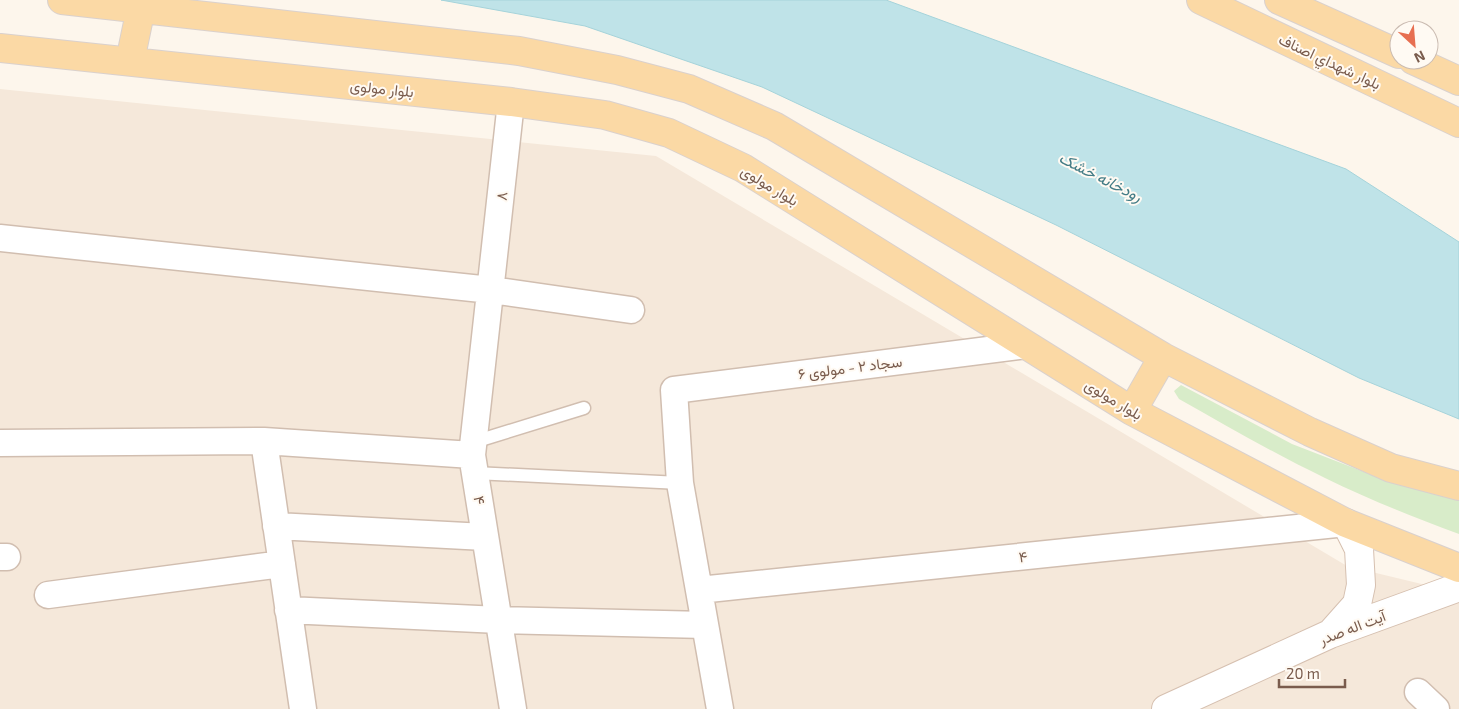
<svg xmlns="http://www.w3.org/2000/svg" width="1459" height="709" font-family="'Exo 2',Vazirmatn,sans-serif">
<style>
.residential{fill:#f5e8da}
.green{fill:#d8ecc9}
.water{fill:#bfe3e8;stroke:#a5d3da}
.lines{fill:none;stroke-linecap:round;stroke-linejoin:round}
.lane-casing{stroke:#d1beb0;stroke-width:15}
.street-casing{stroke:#d1beb0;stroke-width:29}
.secondary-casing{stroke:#d6c0b0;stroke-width:30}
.primary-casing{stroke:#dad1cd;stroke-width:30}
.lane{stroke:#fff;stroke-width:12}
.street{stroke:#fff;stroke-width:26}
.secondary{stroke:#fff;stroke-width:28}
.primary{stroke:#fbd9a5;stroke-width:28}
.labels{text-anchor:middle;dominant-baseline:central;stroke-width:4;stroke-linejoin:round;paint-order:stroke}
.street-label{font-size:15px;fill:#7a5c4d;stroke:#fffaf3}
.water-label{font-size:16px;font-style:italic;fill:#437c86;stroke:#fffaf3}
</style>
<rect width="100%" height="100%" fill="#fdf6ec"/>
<path class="residential" d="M0,89l656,67 691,410 112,27v116h-1459z"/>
<path class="green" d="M1181,385l111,59 93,36 74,17v37c-46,-17 -91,-35 -134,-56 -50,-24 -98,-52 -146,-79l-5,-8z"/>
<path class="water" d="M441,0h445l460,169 113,73v177l-100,-41 -303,-153 -294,-138 -177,-61z"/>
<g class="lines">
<g class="lane-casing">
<path id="lane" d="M474,442l110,-34
M475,473l205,10"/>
</g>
<g class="street-casing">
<path id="street" d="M511,102l-39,353 41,254
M0,238l491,52 140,20
M264,441l39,268
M0,443l264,-2 208,14
M276,526l209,11
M0,557h7
M699,590l647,-67
M48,595l234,-31
M288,610l211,10 206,5
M1418,692l18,17
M720,709l-40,-226 -6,-93 352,-45"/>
</g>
<g class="secondary-casing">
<path id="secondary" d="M1333,631l24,-27 4,-19 -2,-36 -13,-26
M1166,709l164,-75 129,-47"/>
</g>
<g class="primary-casing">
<path id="primary" d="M62,0l457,51 98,19 72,19 85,37 389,231 147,75 81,36 68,18
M1201,0l258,123
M1279,0l120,54
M0,48l511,54 94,13 64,18 74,35 389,243 214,112 113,45
M1413,60l46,21
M130,61l11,-53
M1132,411l31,-54"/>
</g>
<use href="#lane" class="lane"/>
<use href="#street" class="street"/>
<use href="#secondary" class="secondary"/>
<use href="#primary" class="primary"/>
</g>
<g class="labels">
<g class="street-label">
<text transform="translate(1330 61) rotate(25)">بلوار شهداي اصناف</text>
<text transform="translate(382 88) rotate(6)">بلوار مولوی</text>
<text transform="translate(770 185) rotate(31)">بلوار مولوی</text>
<text transform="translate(501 196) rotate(-84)">۸</text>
<text transform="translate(850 367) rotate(-7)">سجاد ۲ - مولوی ۶</text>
<text transform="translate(1114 399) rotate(31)">بلوار مولوی</text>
<text transform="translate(480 500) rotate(81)">۴</text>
<text transform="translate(1023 556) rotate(-6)">۴</text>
<text transform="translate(1352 627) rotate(-21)">آیت اله صدر</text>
</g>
<g class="water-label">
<text transform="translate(1101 176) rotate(27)">رودخانه خشک</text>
</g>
</g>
<g transform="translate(1414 45) rotate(154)"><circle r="24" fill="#fffaf3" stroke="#cabbb1"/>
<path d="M0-4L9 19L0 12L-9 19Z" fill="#e76f51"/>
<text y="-8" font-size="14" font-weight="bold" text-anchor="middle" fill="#7a5c4d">N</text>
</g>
<path d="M1279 679v8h66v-8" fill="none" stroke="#7a5c4d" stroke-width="2.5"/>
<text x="1286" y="679" font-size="15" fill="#7a5c4d" stroke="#fffaf3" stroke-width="4" paint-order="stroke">20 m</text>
</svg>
